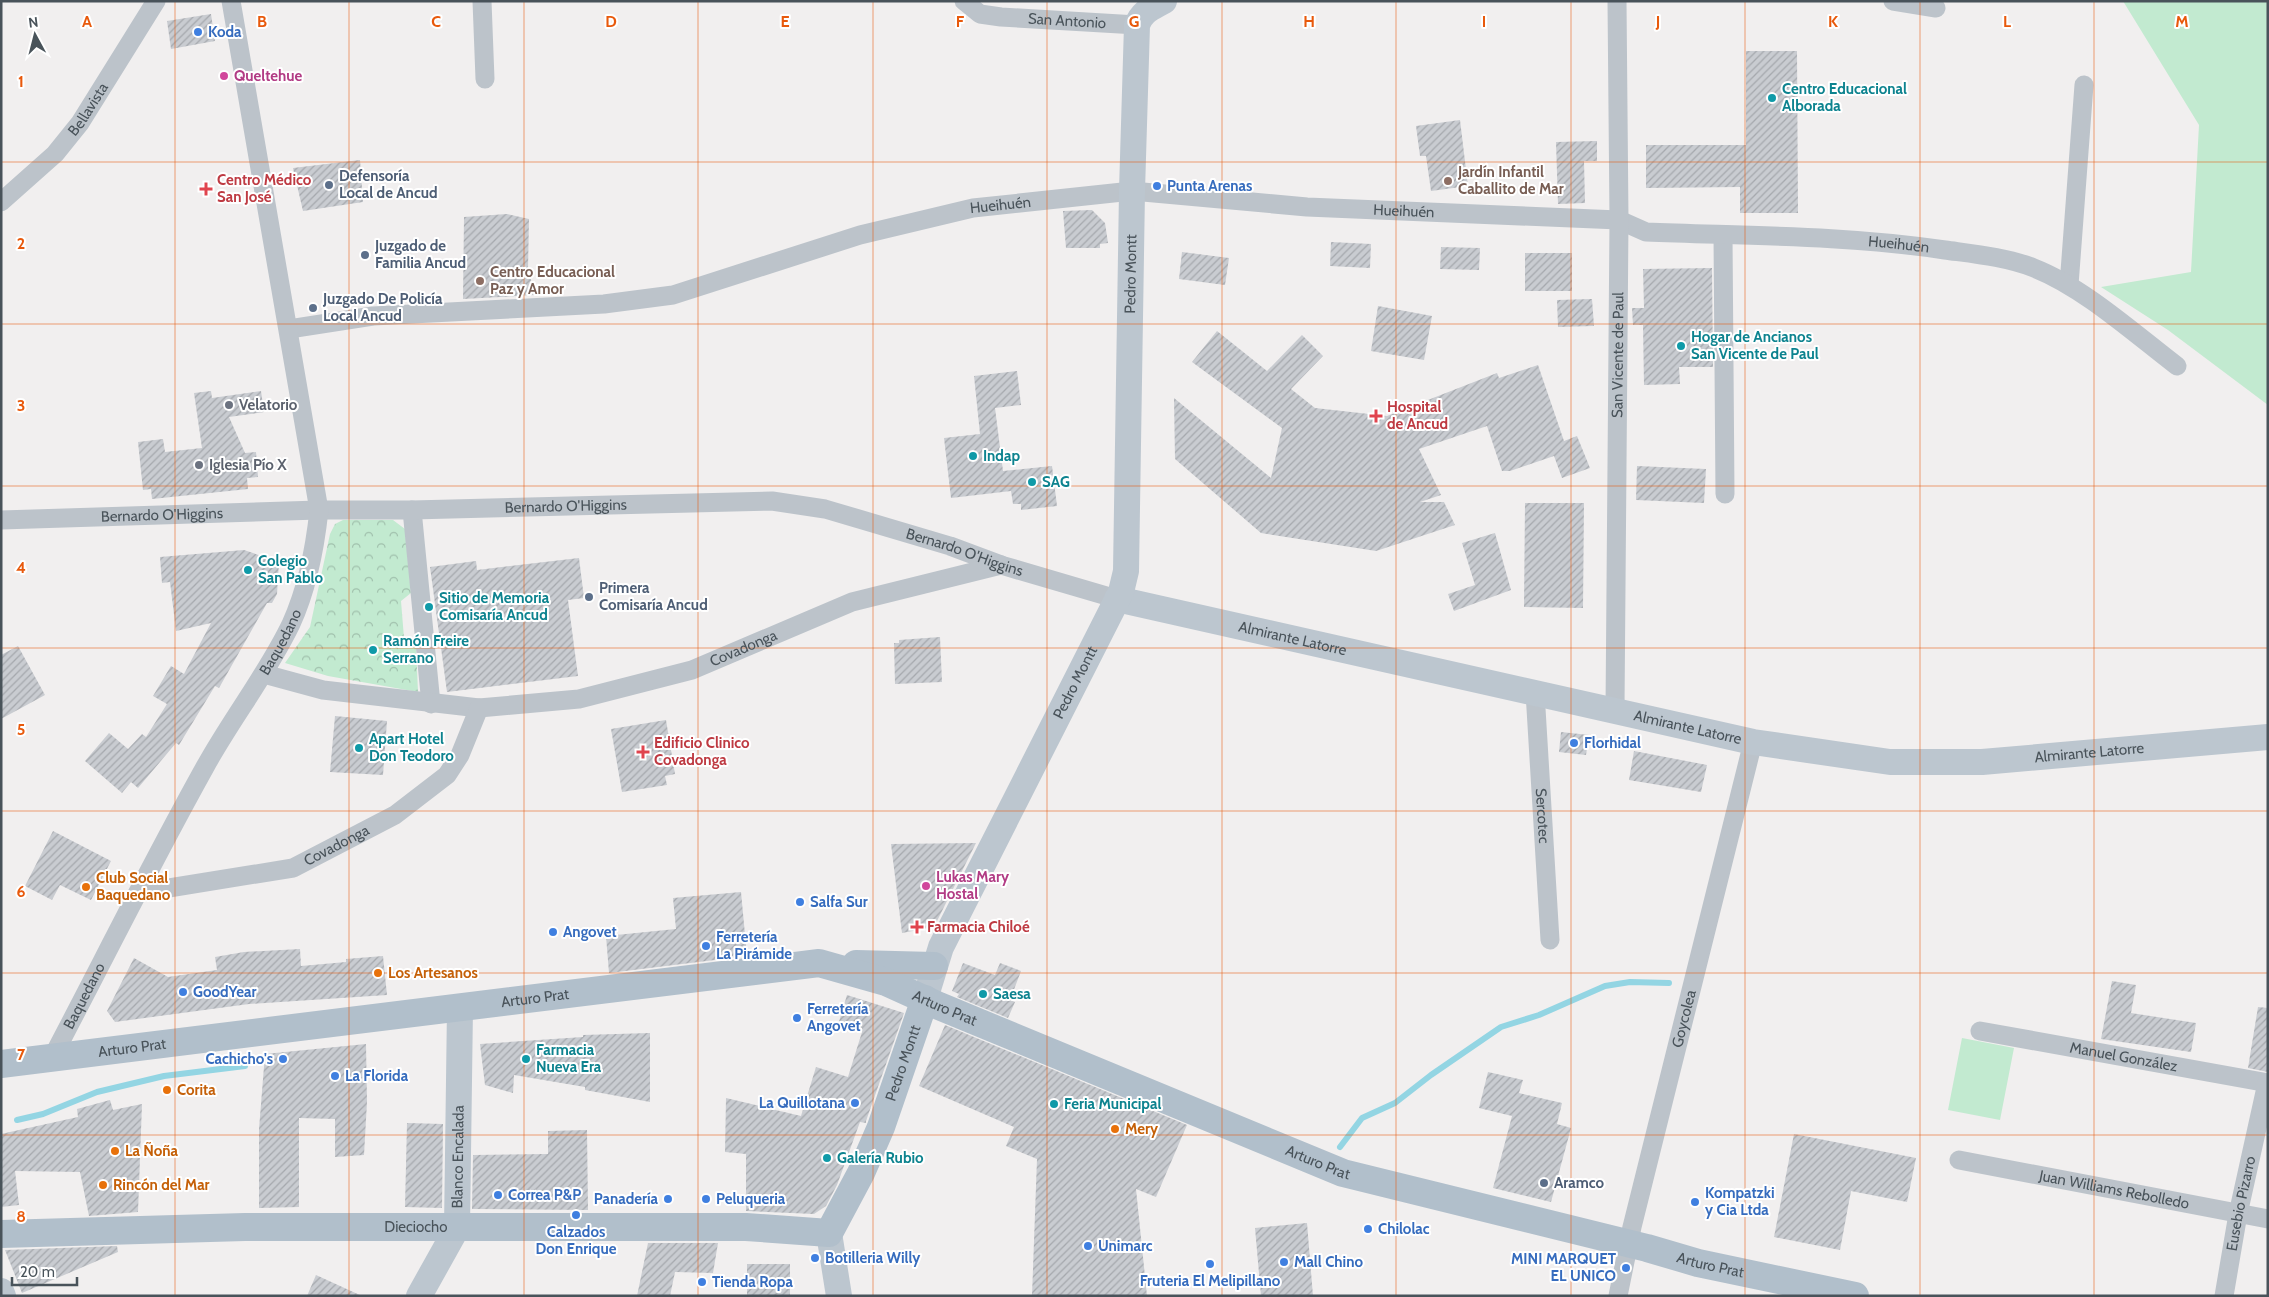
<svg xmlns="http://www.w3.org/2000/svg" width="2269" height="1297" font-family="Cabin,sans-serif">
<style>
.grass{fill:#c2ead0}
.park{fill:url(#park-crowns)}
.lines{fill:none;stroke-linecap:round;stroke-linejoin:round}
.stream{stroke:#93d5e3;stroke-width:6}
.building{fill:url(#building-hatch)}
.street{stroke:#bcc3ca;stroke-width:19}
.secondary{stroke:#bcc6cf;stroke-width:26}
.primary{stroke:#b1bfcb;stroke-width:28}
.grid{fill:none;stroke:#e8590c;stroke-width:1;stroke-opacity:0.55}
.shop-dot{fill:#3f7fe0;stroke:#fff;stroke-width:2}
.hotel-dot{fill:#d1479c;stroke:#fff;stroke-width:2}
.culture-dot{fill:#0f9aa8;stroke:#fff;stroke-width:2}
.education-dot{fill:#8d6e63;stroke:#fff;stroke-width:2}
.service-dot{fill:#5c6f8a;stroke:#fff;stroke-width:2}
.health-dot{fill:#e0444e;stroke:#fff;stroke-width:2}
.worship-dot{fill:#6b7280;stroke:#fff;stroke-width:2}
.food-dot{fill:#e8710a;stroke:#fff;stroke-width:2}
.labels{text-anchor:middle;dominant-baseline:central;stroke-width:4;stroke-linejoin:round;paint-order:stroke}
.street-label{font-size:15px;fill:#49535a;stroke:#fff}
.shop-label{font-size:15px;font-weight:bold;fill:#366cbe;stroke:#fff;text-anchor:start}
.hotel-label{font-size:15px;font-weight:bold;fill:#b23c85;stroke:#fff;text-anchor:start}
.culture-label{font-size:15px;font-weight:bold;fill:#0d838f;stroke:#fff;text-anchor:start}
.education-label{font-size:15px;font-weight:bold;fill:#785e54;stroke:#fff;text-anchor:start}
.service-label{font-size:15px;font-weight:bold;fill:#4e5e75;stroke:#fff;text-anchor:start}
.health-label{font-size:15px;font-weight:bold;fill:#be3a42;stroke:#fff;text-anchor:start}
.worship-label{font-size:15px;font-weight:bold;fill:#5b616d;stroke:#fff;text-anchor:start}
.food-label{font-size:15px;font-weight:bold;fill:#c56008;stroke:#fff;text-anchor:start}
.grid-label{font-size:16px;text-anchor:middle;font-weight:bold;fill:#e8590c;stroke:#fff;stroke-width:4;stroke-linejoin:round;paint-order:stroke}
</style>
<defs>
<pattern id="park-crowns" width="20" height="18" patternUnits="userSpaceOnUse" patternTransform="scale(1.25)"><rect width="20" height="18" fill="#c2ead0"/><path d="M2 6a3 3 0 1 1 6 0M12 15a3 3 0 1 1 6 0" fill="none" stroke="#a0c0ac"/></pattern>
<pattern id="building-hatch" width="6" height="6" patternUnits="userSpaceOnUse" patternTransform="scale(1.25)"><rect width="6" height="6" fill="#c9ccd1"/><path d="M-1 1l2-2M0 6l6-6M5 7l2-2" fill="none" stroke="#a5a8ad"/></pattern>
</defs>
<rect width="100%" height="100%" fill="#f1efef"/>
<path class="grass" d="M2123,1h145v404l-100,-75 -67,-43 90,-15 8,-147z
M1962,1038l52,10 -14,72 -52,-10z"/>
<path class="park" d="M343,520h50l12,9 6,64 -10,8 3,37 12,9 2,45 -90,-16 -43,-13 25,-36 20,-93 5,-10z"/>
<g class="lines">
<path class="stream" d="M17,1120l26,-6 54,-22 67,-16 81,-10
M1340,1147l22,-29 33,-15 36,-28 70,-48 38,-12 66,-29 25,-4 39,1"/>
</g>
<path class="building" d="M211,14l4,27 -44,8 -4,-28z
M1746,51h51l1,162h-58v-26l-94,1v-43h100z
M1460,120l8,66 -37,5 -5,-35h-6l-4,-30z
M1597,141v20h-13l1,42 -27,1 -2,-62z
M360,160l3,42 -60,9 -10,-43z
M1092,210l13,13 3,20 -8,1v4h-34l-3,-37z
M507,214l22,5 -1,50 7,26 -72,4 1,-82z
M1331,242l40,2 -1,24 -40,-2z
M1441,247l39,1 -1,22 -39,-1z
M1182,252l47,6 -4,27 -46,-6z
M1525,253h47v38h-47z
M1712,268l1,99h-34l1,17 -36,1 -1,-60h-10l-1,-17h12l-1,-39z
M1592,299l2,27 -36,1 -1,-27z
M1378,306l54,10 -8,44 -53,-9z
M1217,331l50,40 35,-36 21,21 -32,33 24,19 72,8 110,-43 2,5 39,-13 26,76 13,-5 13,32 -28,10 -8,-22 -44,15h-8l-15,-45 -68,23 22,46 -21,7h24l11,23 -79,26 -115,-18 -86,-74 -1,-61 97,80 11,-50 -90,-66z
M1017,371l4,34 -26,3 8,63 49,-5 5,40 -36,4v-6h-8l-2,-13 -60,7 -7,-60 36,-4 -6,-58z
M211,391l1,7 49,-7 3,21 -35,5 16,36 11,-1 2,25 -11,1 1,11 -96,10 -1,-10 -8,1 -5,-48 25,-3 2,13 37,-4 -8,-55z
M1637,466l69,3 -2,34 -68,-3z
M1525,503h59l-1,105 -59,-1z
M1495,533l16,57 -57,21 -6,-17 27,-9 -13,-42z
M244,550l35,12 -2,32 -5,9h-5l-48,85 -4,-2 -36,59 -3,-2 -38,45 -7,-6 -9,11 -37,-32 24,-28 19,16 14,-15 4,3 21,-33 -14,-8 18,-30 13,8 27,-51 -35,8 -6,-49 -8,1 -2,-26z
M579,558l5,40 -16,2 10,76 -131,16 -17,-125 46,-6 1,9z
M940,637l2,45 -47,2 -1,-41h5v-3z
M18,646l27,49 -44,24v-64z
M335,716l52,5 -4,54 -53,-3z
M666,720l9,54 -10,2 2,9 -45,7 -11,-63z
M1561,732l28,3 -3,20 -27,-3z
M1634,751l73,14 -6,27 -72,-12z
M53,831l58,30 -20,39 -31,-15 -8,15 -27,-14z
M976,843l-42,84 -32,6 -11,-89z
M741,892l6,64 -138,17 -3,-37 70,-7 -3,-31z
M300,949l1,17 45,-4v-3l37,-3 4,39 -138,9 -134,18 -8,-11 27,-53 34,19 49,-7 -2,-13 29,-5z
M963,963l32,12 5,-12 21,8 -11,29 5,2 -7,16 -51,-21 2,-3 -7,-3z
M2112,981l24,4 -5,28 65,10 -5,29 -90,-13z
M847,995l57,18 -38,108v2l-6,-1 -23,63 -11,21 -12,8 -68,-3v-57l-21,-2 1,-54 75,18 15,-49 32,10 14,-45 -24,-7z
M2258,1007l10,1v64l-20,-4z
M945,1025l242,100 -31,72 -20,-8 11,107h-115l5,-137 -31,-13 8,-19 -95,-41z
M650,1033v69l-65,-12v-3l-71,-12 -1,18 -28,-8 -5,-41 103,-7v-2z
M366,1044l1,58 -3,53 -29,2v-38l-36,-1v89l-40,1v-79l6,-75z
M1488,1072l35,8 -4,13 43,10 -5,21 14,4 -20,74 -58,-14 19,-72 -33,-8z
M110,1100l3,10 29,-6 -4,108 -49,4 -9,-44 -65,-1 4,34 -18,2v-73l77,-17 -1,-8z
M407,1123l36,1 -1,84 -37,-1z
M587,1130l1,80 -116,-1 1,-54 75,-1v-23z
M1794,1134l122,24 -9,44 -56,-11 -11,59 -66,-13z
M1307,1223l6,73h-52l-6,-68z
M648,1243h70l-5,30 -38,-1 -5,24h-33z
M117,1246l1,6 -96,41 -17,-43z
M747,1264h43v32h-43z
M316,1275l46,21h-55z"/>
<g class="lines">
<g class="street">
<path d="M482,1l3,78"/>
<path id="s1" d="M964,1l16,13 21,3 136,8"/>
<path d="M1893,1l43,7"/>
<path id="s2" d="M1,202l54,-48 25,-31 76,-122"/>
<path d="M1723,235l2,259"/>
<path d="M2069,285l15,-200"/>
<path id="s3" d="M289,329l84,-13 231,-12 69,-9 187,-60 113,-27 159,-17 175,16 312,13 27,12c99,4 200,3 299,18 29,4 61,7 89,18 49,19 101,66 143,98"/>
<path d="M412,510l19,194"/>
<path id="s4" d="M1,520l318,-10h93l360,-9 53,8 125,37 51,19 116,34"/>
<path d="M264,674l59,16 156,18"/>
<path id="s5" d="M1535,692l15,248"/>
<path id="s6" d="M1615,709l4,-489 -2,-219"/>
<path id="s7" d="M138,893l155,-25 102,-53 52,-40 13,-20 19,-47 100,-9 113,-29 160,-68 149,-37"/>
<path id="s8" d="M1980,1031l288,52"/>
<path id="s9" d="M52,1058c51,-97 100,-196 153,-291 27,-49 62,-93 86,-143 16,-35 24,-76 28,-114l-88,-509"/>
<path id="s10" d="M1959,1160l309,59"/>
<path id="s11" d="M1618,1296l14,-69 121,-485"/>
<path id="s12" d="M2224,1296l14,-82 29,-131"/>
</g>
<g class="secondary">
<path id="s13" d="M1117,599l636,143 137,20h92l286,-25"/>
<path id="s14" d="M925,999l16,-52 180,-355 5,-21 6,-380 5,-166c5,-14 15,-17 27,-24"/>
<path d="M829,1233l10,63"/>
<path d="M1,1291l2,5"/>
<path id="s15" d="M419,1296l38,-68 3,-221"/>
</g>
<g class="primary">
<path d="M856,964l78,2"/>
<path id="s16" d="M1,1064l818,-101 67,19 53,24 404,167 304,75 51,15 157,33"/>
<path id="s17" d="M1,1234l244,-7h501l83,6 32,-60 20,-46 44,-128"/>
</g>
</g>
<path class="grid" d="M175,1v1295M349,1v1295M524,1v1295M698,1v1295M873,1v1295M1047,1v1295M1222,1v1295M1396,1v1295M1571,1v1295M1745,1v1295M1920,1v1295M2094,1v1295M1,162h2267M1,324h2267M1,486h2267M1,648h2267M1,811h2267M1,973h2267M1,1135h2267"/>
<g class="shop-dot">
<circle cx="198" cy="32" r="5"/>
<circle cx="1157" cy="186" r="5"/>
<circle cx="1574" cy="743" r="5"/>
<circle cx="800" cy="902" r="5"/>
<circle cx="553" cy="932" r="5"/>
<circle cx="706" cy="946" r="5"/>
<circle cx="183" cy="992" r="5"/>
<circle cx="797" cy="1018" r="5"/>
<circle cx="283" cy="1059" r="5"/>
<circle cx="335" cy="1076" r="5"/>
<circle cx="855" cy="1103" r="5"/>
<circle cx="498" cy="1195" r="5"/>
<circle cx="668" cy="1199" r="5"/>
<circle cx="706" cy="1199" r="5"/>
<circle cx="1695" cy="1202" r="5"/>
<circle cx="576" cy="1215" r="5"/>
<circle cx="1368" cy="1229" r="5"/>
<circle cx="1088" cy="1246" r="5"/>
<circle cx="815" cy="1258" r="5"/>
<circle cx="1284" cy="1262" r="5"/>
<circle cx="1210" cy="1264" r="5"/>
<circle cx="1626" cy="1268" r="5"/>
<circle cx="702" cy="1282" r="5"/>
</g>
<g class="hotel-dot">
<circle cx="224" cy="76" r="5"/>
<circle cx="926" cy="886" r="5"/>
</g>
<g class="culture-dot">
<circle cx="1772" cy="98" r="5"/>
<circle cx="1681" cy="346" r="5"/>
<circle cx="973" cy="456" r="5"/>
<circle cx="1032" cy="482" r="5"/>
<circle cx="248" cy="570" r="5"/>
<circle cx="429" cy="607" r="5"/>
<circle cx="373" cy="650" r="5"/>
<circle cx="359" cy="748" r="5"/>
<circle cx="983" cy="994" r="5"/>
<circle cx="526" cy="1059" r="5"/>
<circle cx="1054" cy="1104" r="5"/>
<circle cx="827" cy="1158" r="5"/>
</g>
<g class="education-dot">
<circle cx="1448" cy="181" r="5"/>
<circle cx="480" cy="281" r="5"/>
</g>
<g class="service-dot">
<circle cx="329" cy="185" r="5"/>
<circle cx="365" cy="255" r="5"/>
<circle cx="313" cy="308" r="5"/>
<circle cx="589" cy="597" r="5"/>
<circle cx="1544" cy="1183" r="5"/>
</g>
<g class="health-dot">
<path d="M203.5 181.5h5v5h5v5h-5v5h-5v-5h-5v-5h5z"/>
<path d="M1373.5 408.5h5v5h5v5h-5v5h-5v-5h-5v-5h5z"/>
<path d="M640.5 744.5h5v5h5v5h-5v5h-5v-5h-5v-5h5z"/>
<path d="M914.5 919.5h5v5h5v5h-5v5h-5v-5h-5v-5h5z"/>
</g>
<g class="worship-dot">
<circle cx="229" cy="405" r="5"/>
<circle cx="199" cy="465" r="5"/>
</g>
<g class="food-dot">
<circle cx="86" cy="887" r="5"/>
<circle cx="378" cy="973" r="5"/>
<circle cx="167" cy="1090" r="5"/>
<circle cx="1115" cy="1129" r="5"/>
<circle cx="115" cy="1151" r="5"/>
<circle cx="103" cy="1185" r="5"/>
</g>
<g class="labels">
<g class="street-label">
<text stroke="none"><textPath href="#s1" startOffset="108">San Antonio</textPath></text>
<text stroke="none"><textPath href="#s2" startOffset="128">Bellavista</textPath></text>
<text stroke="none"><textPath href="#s3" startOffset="726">Hueihuén</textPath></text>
<text stroke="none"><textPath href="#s3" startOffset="1131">Hueihuén</textPath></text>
<text stroke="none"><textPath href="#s3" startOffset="1629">Hueihuén</textPath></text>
<text stroke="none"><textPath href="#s14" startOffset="771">Pedro Montt</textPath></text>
<text stroke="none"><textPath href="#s6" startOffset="354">San Vicente de Paul</textPath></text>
<text stroke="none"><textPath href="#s4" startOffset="565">Bernardo O'Higgins</textPath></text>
<text stroke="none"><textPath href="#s4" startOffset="161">Bernardo O'Higgins</textPath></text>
<text stroke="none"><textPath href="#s4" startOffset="971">Bernardo O'Higgins</textPath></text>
<text stroke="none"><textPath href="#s13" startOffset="180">Almirante Latorre</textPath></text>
<text stroke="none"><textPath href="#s9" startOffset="475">Baquedano</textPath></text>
<text stroke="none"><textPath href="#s7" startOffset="685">Covadonga</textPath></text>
<text stroke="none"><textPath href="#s14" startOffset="351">Pedro Montt</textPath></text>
<text stroke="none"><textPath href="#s13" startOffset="585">Almirante Latorre</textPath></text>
<text stroke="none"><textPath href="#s13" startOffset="990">Almirante Latorre</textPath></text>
<text stroke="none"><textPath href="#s5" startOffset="124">Sercotec</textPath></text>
<text stroke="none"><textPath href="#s7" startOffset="206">Covadonga</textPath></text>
<text stroke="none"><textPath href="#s9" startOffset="70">Baquedano</textPath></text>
<text stroke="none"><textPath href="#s16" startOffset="538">Arturo Prat</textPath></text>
<text stroke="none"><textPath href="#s16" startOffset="958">Arturo Prat</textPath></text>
<text stroke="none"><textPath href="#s11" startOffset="285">Goycolea</textPath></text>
<text stroke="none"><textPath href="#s16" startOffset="132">Arturo Prat</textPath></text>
<text stroke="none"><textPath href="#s8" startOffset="146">Manuel González</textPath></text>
<text stroke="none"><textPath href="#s17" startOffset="1014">Pedro Montt</textPath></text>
<text stroke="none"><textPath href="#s15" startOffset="149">Blanco Encalada</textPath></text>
<text stroke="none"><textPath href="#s16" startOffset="1362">Arturo Prat</textPath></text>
<text stroke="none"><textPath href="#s10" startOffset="158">Juan Williams Rebolledo</textPath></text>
<text stroke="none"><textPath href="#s12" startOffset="94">Eusebio Pizarro</textPath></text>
<text stroke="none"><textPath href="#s17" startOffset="415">Dieciocho</textPath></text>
<text stroke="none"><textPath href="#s16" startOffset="1768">Arturo Prat</textPath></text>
</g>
<g class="shop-label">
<text x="208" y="32">Koda</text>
<text x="1167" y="186">Punta Arenas</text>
<text x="1584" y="743">Florhidal</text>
<text x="810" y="902">Salfa Sur</text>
<text x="563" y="932">Angovet</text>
<text x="716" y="937">Ferretería<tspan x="716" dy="17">La Pirámide</tspan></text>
<text x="193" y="992">GoodYear</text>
<text x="807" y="1009">Ferretería<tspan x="807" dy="17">Angovet</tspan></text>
<text x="273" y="1059" text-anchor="end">Cachicho's</text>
<text x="345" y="1076">La Florida</text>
<text x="845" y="1103" text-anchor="end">La Quillotana</text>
<text x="1705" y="1193">Kompatzki<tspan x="1705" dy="17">y Cia Ltda</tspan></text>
<text x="508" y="1195">Correa P&amp;P</text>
<text x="658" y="1199" text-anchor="end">Panadería</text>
<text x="716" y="1199">Peluqueria</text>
<text x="1378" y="1229">Chilolac</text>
<text x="576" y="1232" text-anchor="middle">Calzados<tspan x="576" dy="17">Don Enrique</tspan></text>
<text x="1098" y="1246">Unimarc</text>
<text x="825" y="1258">Botilleria Willy</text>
<text x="1616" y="1259" text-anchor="end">MINI MARQUET<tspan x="1616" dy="17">EL UNICO</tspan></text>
<text x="1294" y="1262">Mall Chino</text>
<text x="1210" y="1281" text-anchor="middle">Fruteria El Melipillano</text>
<text x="712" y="1282">Tienda Ropa</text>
</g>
<g class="hotel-label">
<text x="234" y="76">Queltehue</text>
<text x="936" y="877">Lukas Mary<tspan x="936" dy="17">Hostal</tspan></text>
</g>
<g class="culture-label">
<text x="1782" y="89">Centro Educacional<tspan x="1782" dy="17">Alborada</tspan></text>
<text x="1691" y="337">Hogar de Ancianos<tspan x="1691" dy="17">San Vicente de Paul</tspan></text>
<text x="983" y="456">Indap</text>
<text x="1042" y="482">SAG</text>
<text x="258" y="561">Colegio<tspan x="258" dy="17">San Pablo</tspan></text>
<text x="439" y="598">Sitio de Memoria<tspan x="439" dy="17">Comisaría Ancud</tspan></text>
<text x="383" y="641">Ramón Freire<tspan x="383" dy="17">Serrano</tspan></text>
<text x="369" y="739">Apart Hotel<tspan x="369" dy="17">Don Teodoro</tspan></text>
<text x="993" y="994">Saesa</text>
<text x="536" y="1050">Farmacia<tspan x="536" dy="17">Nueva Era</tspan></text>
<text x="1064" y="1104">Feria Municipal</text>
<text x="837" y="1158">Galería Rubio</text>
</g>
<g class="education-label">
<text x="1458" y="172">Jardín Infantil<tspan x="1458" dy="17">Caballito de Mar</tspan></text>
<text x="490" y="272">Centro Educacional<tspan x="490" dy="17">Paz y Amor</tspan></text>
</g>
<g class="service-label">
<text x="339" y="176">Defensoría<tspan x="339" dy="17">Local de Ancud</tspan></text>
<text x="375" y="246">Juzgado de<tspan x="375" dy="17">Familia Ancud</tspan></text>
<text x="323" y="299">Juzgado De Policía<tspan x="323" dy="17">Local Ancud</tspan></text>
<text x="599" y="588">Primera<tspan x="599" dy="17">Comisaría Ancud</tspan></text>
<text x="1554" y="1183">Aramco</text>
</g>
<g class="health-label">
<text x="217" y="180">Centro Médico<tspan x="217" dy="17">San José</tspan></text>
<text x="1387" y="407">Hospital<tspan x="1387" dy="17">de Ancud</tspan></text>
<text x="654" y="743">Edificio Clinico<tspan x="654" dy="17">Covadonga</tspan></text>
<text x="927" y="927">Farmacia Chiloé</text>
</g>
<g class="worship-label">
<text x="239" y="405">Velatorio</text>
<text x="209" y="465">Iglesia Pío X</text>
</g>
<g class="food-label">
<text x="96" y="878">Club Social<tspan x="96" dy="17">Baquedano</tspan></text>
<text x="388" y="973">Los Artesanos</text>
<text x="177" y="1090">Corita</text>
<text x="1125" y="1129">Mery</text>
<text x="125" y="1151">La Ñoña</text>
<text x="113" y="1185">Rincón del Mar</text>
</g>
</g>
<g class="grid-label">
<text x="87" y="27">A</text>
<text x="262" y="27">B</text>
<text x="436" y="27">C</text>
<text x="611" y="27">D</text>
<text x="785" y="27">E</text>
<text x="960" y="27">F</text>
<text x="1134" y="27">G</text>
<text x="1309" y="27">H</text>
<text x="1484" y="27">I</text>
<text x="1658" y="27">J</text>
<text x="1833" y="27">K</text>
<text x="2007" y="27">L</text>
<text x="2182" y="27">M</text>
<text x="21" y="87">1</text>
<text x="21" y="249">2</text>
<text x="21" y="411">3</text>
<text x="21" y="573">4</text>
<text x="21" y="735">5</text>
<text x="21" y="897">6</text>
<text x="21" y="1060">7</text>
<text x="21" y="1222">8</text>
</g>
<rect width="2269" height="1297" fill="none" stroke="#49535a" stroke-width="5"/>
<g transform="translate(35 35) rotate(353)" stroke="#ffffff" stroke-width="4" paint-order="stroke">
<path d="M0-4L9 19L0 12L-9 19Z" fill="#49535a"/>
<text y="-8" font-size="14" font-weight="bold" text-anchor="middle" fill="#49535a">N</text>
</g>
<path d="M12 1277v8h65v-8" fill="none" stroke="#49535a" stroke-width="2.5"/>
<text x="20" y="1277" font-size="15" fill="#49535a" stroke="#ffffff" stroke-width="4" paint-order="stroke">20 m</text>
</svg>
